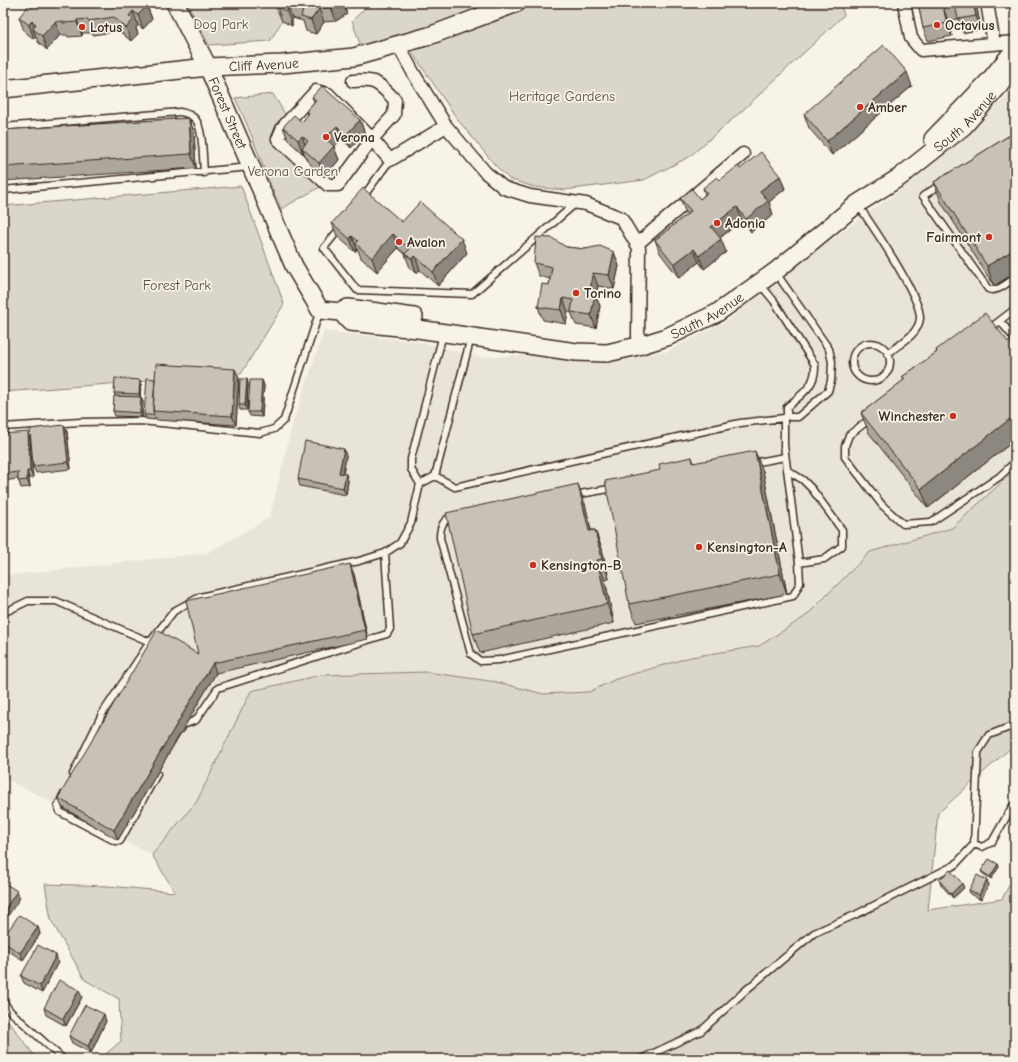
<svg xmlns="http://www.w3.org/2000/svg" width="1018" height="1062" font-family="'Comic Neue',sans-serif">
<style>
.built{fill:#e9e4d9}
.green{fill:#dbd6cb;stroke:#8b8074}
.lines{fill:none;stroke-linecap:round;stroke-linejoin:round}
.lane-casing{stroke:#3b2a1e;stroke-width:9}
.street-casing{stroke:#3b2a1e;stroke-width:15}
.secondary-casing{stroke:#3b2a1e;stroke-width:20}
.lane{stroke:#f7f3e8;stroke-width:6}
.street{stroke:#f7f3e8;stroke-width:12}
.secondary{stroke:#f7f3e8;stroke-width:17}
.wall{fill:#aca69d;stroke:#3b2a1e}
.shaded-wall{fill:#8c877f;stroke:#3b2a1e}
.building{fill:#c8c1b6;stroke:#3b2a1e}
.poi-dot{fill:#c8321e;stroke:#f7f3e8;stroke-width:1.5}
.labels{text-anchor:middle;dominant-baseline:central;stroke-width:3.5;stroke-linejoin:round;paint-order:stroke}
.park-label{font-size:14px;fill:#5b4c41;stroke:#f7f3e8}
.poi-label{font-size:14px;font-weight:bold;fill:#3b2a1e;stroke:#f7f3e8;text-anchor:start}
.street-label{font-size:14px;fill:#3b2a1e;stroke:#f7f3e8}
</style>
<rect width="100%" height="100%" fill="#f7f3e8"/>
<filter id="ink" filterUnits="userSpaceOnUse"><feTurbulence type="fractalNoise" baseFrequency=".025" numOctaves="2"/><feDisplacementMap in="SourceGraphic" scale="8" xChannelSelector="R" yChannelSelector="G"/><feConvolveMatrix kernelMatrix="1 2 1 2 8 2 1 2 1" color-interpolation-filters="sRGB"/></filter>
<g filter="url(#ink)">
<path class="built" d="M1015,80v390l-62,58 -83,24 -64,64 -47,30 -68,11 -75,22 -27,13 -46,2 -46,-12 -71,-10 -105,3 -70,16 -54,110 -45,54 -149,-78v-201l204,-23 63,-36 23,-95 31,-91 96,11 59,15 187,-5 59,-30 96,-76 77,-54 107,-94z"/>
<path class="green" d="M187,3h86l9,18 -12,20 -61,4z
M370,3h128l-72,26 -64,20 -10,-28z
M533,3h307l4,12 -100,94 -55,48 -45,23 -80,10 -30,-3 -25,-8 -14,-14 -37,-45 -49,-72 93,-32z
M273,94l28,47 35,37 -55,31c-17,-36 -28,-75 -46,-111z
M241,186l43,118 -43,70 -238,18v-186z
M1015,470v274l-77,69 -10,97 74,-11 13,-25v185h-915l21,-18 -2,-42 -34,-19 -34,-60 -6,-36 63,2 67,6 -23,-37 45,-54 54,-110 70,-16 105,-3 71,10 46,12 46,-2 27,-13 75,-22 68,-11 47,-30 64,-64 82,-24z
M3,1014l34,45h-34z"/>
<g class="lines">
<g class="lane-casing">
<path id="lane" d="M3,127l177,-15c6,1 12,3 16,8 7,9 7,40 8,53
M943,183l-20,13 65,93c9,4 19,-6 27,-11
M3,190l247,-23
M363,197l27,-37
M858,205c14,20 63,92 62,113 -1,16 -20,26 -32,35
M340,228l-16,20 33,42 115,4 104,-91
M776,273l53,76 3,13 -1,19 -3,10 -30,26h-8l-3,-2
M760,284l14,17 41,64c1,21 -13,29 -28,42v8
M1000,321l15,18
M989,329l26,-20
M852 362a19 19 0 1 1 38 0a19 19 0 1 1-38 0Z
M870,419l-21,16 -4,11v11l37,48 21,19 28,-2 68,-45 16,-15
M3,427l77,-5 61,-1 119,12 14,-4 10,-9 36,-110
M752,463l33,-6
M787,470l16,10 9,9 30,41v16l-18,13 -25,4
M435,476l20,11 285,-64 44,-5 3,-2
M420,484l15,-8 36,-139
M574,495l41,-7
M453,517c-11,2 -13,11 -13,21l31,116 9,7 19,-1 294,-64 7,-13 -1,-20 -15,-118v-27
M3,613l25,-12h28l94,41
M181,729l2,-4 13,-5 22,-32 169,-54 3,-5 -5,-76
M73,774l29,-60 48,-72 24,-31 26,-14 159,-36 26,-8 15,-10 11,-20 9,-39 -9,-15v-10l32,-125
M63,795l-5,11 2,6 55,29h5l37,-67
M974,844l8,3 10,-5 20,-35
M3,1001l7,10 53,48
M641,1059l60,-28 45,-41 68,-57 43,-19 98,-49 19,-21 4,-92 11,-17 26,-10"/>
</g>
<g class="street-casing">
<path id="street" d="M904,3l7,35 10,12 94,-8
M987,3l7,41
M398,45l16,29 32,52 39,46 19,16 26,8 56,8 35,14 18,30 -1,89
M353,81c23,-2 26,2 42,19l-1,15 -22,24 18,21 56,-34
M316,91l12,3 44,45 -34,46h-10l-50,-46 5,-12z
M637,244l106,-90"/>
</g>
<g class="secondary-casing">
<g id="secondary">
<path id="s1" d="M175,3l33,64 86,199 26,44 21,2 9,10 68,7 158,23 31,1 31,-7 29,-9 50,-24 59,-42 81,-67 43,-27 64,-51 35,-40 16,-22"/>
<path id="s2" d="M3,89l205,-22 74,-3 72,-7 75,-21 88,-33"/>
<path d="M933,139l56,-58 26,-32"/>
<path d="M341,312l7,-4 66,9"/>
</g>
</g>
<use href="#lane" class="lane"/>
<use href="#street" class="street"/>
<use href="#secondary" class="secondary"/>
</g>
<path class="wall" d="M277,3h66l4,11 -11,7 -12,1 -8,12 -10,-3 -3,-10 -11,-3v8l-10,-5 -5,-14z
M918,3h58l5,26 -18,4 -5,-14 -10,2 4,15 -24,5 -5,-13z
M147,6l5,13 -9,10 -5,-4 -2,3 2,6 -7,7 -12,-10 -26,4v-2h-11v3l-14,1 -1,-2h-7l-13,15 -9,-8 -2,-5 -2,2 -10,-8 -5,-14 13,-10z
M912,86l-80,69 -23,-27 -5,-14z
M312,97l48,23 5,14 -14,14 -9,-9 -8,8 5,13 -15,17 -17,-16 -3,-8 -1,1 -15,-14 -5,-13 19,-5 6,-7 -2,-4 8,-9z
M189,118l5,14 2,36 -193,13v-51z
M1015,132v141l-21,13 -53,-84 -7,-20z
M740,169l40,7 5,13 -16,13 4,13 -22,17 -9,-12 -22,18 6,14 -22,17 -5,-7 -20,16 -19,-25 -5,-13 32,-26 -2,-3 -5,-13 20,1 5,-4 -2,-7 17,-8z
M402,222l65,31 -29,33 -18,-16 -4,3 -6,-5 -5,-14 -7,-6 -21,24 -16,-14 -3,-8 -1,-1 -2,3 -18,-16 -5,-13z
M566,247l48,5 5,14 -5,23 -16,-3 -2,11 4,9 -4,22 -20,-3 -5,-13h-3l-2,12 -23,-4 -5,-13 11,-22 1,-6 -11,-3 -5,-13z
M1015,339v101l-87,68 -59,-75 -8,-20 43,-33 -2,-3 35,-25 -1,-2 73,-7z
M239,378l-3,47 -79,-5 -2,-3v3l-9,-1 -2,-4 11,-36z
M247,379l1,5 -1,26h-7l-1,-5z
M140,380l1,4 -1,13h1l2,5 -1,15 -27,-1 -2,-5 2,-15 -1,-3z
M264,385l-2,32 -12,-1 -2,-4z
M64,425l3,7 4,37 -35,4 -3,-7z
M3,434l27,5 3,39h-4l1,9 -9,1 -3,-9 -15,2z
M346,456l-3,18h3l2,7 -2,14 -46,-9 -2,-7z
M692,457l2,6 69,8 24,123 -151,29 -7,-19 31,-134z
M585,504l6,26h4l7,19 7,30 -4,1 9,43 -134,30 -7,-19z
M354,574l14,65 -152,34 -98,167 -56,-33 -4,-9 140,-144z
M998,864l1,3 -8,12 -9,-6 -1,-2z
M939,880l25,8 -11,10 -12,-13z
M989,885l-8,15 -11,-6 -1,-4z
M38,927l2,7 -17,26 -19,-12 -1,-3v-7z
M58,962l-16,31 -18,-10 -3,-7z
M82,997l-16,29 -20,-11 -2,-7z
M106,1021l-15,32 -19,-10 -3,-7z"/>
<path class="shaded-wall" d="M337,3h6l4,11 -11,7 -5,-14z
M973,3h3l5,26 -5,-13z
M287,4l5,14v8l-5,-14z
M147,6l5,13 -9,10 -5,-14z
M943,7l5,14 4,15 -5,-13z
M319,9l5,13 -8,12 -5,-14z
M133,11l5,14 -2,3 2,6 -7,7 -5,-13 3,-12z
M77,20l5,13v3l-5,-14z
M32,21l5,11 -4,-3 3,8 -2,2 -5,-14z
M55,22l5,13 -13,15 -5,-14z
M907,72l5,14 -80,69 -5,-14z
M189,118l5,14 2,36 -5,-14z
M360,120l5,14 -14,14 -5,-13z
M337,126l5,13 -8,8 5,13 -15,17 -5,-14 6,-25z
M302,136l5,14 -5,-2 2,5 -1,1 -5,-14z
M780,176l5,13 -16,13 4,13 -22,17 -5,-13 14,-28z
M737,207l5,13 -26,21 -5,-14z
M393,234l5,14 -21,24 -5,-14z
M352,236l5,13 -2,3 -5,-13z
M462,239l5,14 -29,33 -5,-14z
M721,239l5,13 -22,17 -5,-13z
M694,249l5,13 -20,16 -5,-14z
M1015,249v24l-21,13 -7,-20z
M614,252l5,14 -5,23 -5,-14z
M415,256l5,14 -4,3 -4,-14z
M593,273l5,13 -2,11 4,9 -4,22 -5,-13 -1,-23z
M563,298l5,14 -2,12 -5,-14z
M235,369l4,9 -3,47 -4,-9z
M247,379l1,5 -1,26 -2,-5z
M140,380l1,4 -1,15 -1,-5z
M262,380l2,5 -2,32 -2,-5z
M141,397l2,5 -1,15 -2,-4z
M1015,415v25l-87,68 -7,-19z
M64,425l3,7 4,37 -3,-7z
M28,432l2,7 3,39 -3,-7z
M344,449l2,7 -4,24 -3,-7z
M755,451l8,20 24,123 -7,-20z
M27,471l2,7 1,9 -3,-7z
M346,474l2,7 -2,14 -3,-7z
M578,484l7,20 11,47 -7,-20z
M595,530l7,19 7,30 -7,-20z
M597,560l8,20 9,43 -7,-19z
M350,564l4,10 14,65 -3,-9z
M213,663l3,10 -98,167 -4,-10z
M998,864l1,3 -8,12 -1,-2z
M987,880l2,5 -8,15 -2,-5z
M962,883l2,5 -11,10 -2,-4z
M17,891l3,7 -17,25v-11z
M38,927l2,7 -17,26 -3,-7z
M56,955l2,7 -16,31 -2,-7z
M79,990l3,7 -16,29 -3,-7z
M104,1014l2,7 -15,32 -3,-7z"/>
<path class="building" d="M35,3h109l3,3 -9,9 -5,-4 -4,5 4,4 -7,8 -12,-11 -26,4v-2l-11,1v2l-14,1v-2l-8,1 -13,14 -9,-7 3,-5 -4,-3 -3,4 -10,-8 10,-12 3,2z
M277,3h60l-6,4 -12,2 -8,11 -10,-3 2,-7 -16,-6v8l-10,-5z
M918,3h55l3,13 -18,3 -3,-14 -12,2 4,16 -24,5z
M884,45l23,27 -80,69 -23,-27z
M322,86l38,34 -14,15 -9,-9 -12,12 9,8 -15,17 -17,-15 6,-7 -6,-5 -4,4 -15,-13 11,-12 8,7 7,-9 -3,-2 10,-11 -4,-3z
M189,118l2,36 -188,13v-37z
M1015,132v117l-28,17 -53,-84z
M761,152l19,24 -20,15 8,10 -22,18 -9,-12 -26,20 10,12 -22,17 -5,-7 -20,15 -19,-24 36,-29 -11,-13 12,-9 8,10 7,-6 -4,-5 14,-11 3,3 18,-14 2,3z
M363,188l39,34 18,-20 42,37 -29,33 -18,-16 -3,3 -7,-5 5,-5 -17,-15 -21,24 -16,-14 2,-3 -6,-5 -2,3 -18,-16z
M536,237l16,1 14,9 19,2 15,-3 14,6 -5,23 -16,-2 -3,19 5,1 -4,22 -20,-3 2,-12 -10,-2 -2,12 -23,-3 4,-23 7,1 3,-18 -18,-4z
M985,313l24,30 6,-4v76l-94,74 -60,-76 44,-34 -3,-2 35,-25 -1,-2z
M156,364l79,5 -3,47 -79,-5z
M115,378l25,2 -1,14 -25,-1z
M147,378l8,1 -2,32 1,4h-10z
M240,379h7l-2,26h-6z
M250,380h12l-2,32h-12z
M114,396l27,1 -1,16 -27,-2z
M64,425l4,37 -35,4 -3,-37z
M28,432l2,39h-3v9l-9,1v-9l-15,2v-40z
M305,441l39,8 -5,24 7,1 -3,14 -45,-9z
M755,451l25,123 -151,30 -24,-123 55,-11 -1,-6 33,-7 1,6z
M578,484l11,47 6,-1 7,29 -5,1 10,44 -134,30 -27,-121z
M350,564l15,66 -152,33 -99,167 -56,-32 99,-168 41,24 -12,-53z
M989,859l9,5 -8,13 -9,-6z
M950,870l12,13 -11,11 -12,-14z
M977,875l10,5 -8,15 -10,-5z
M3,882l14,9 -14,21z
M19,915l19,12 -18,26 -17,-11v-4z
M38,945l18,10 -16,31 -19,-10z
M59,980l20,10 -16,29 -19,-11z
M85,1005l19,9 -16,32 -19,-10z"/>
</g>
<g class="poi-dot">
<circle cx="937" cy="25" r="4"/>
<circle cx="82" cy="27" r="4"/>
<circle cx="860" cy="107" r="4"/>
<circle cx="326" cy="137" r="4"/>
<circle cx="717" cy="223" r="4"/>
<circle cx="989" cy="237" r="4"/>
<circle cx="399" cy="242" r="4"/>
<circle cx="576" cy="293" r="4"/>
<circle cx="953" cy="416" r="4"/>
<circle cx="699" cy="547" r="4"/>
<circle cx="533" cy="565" r="4"/>
</g>
<g class="labels">
<g class="park-label">
<text x="221" y="24">Dog Park</text>
<text x="562" y="96">Heritage Gardens</text>
<text x="293" y="171">Verona Garden</text>
<text x="177" y="285">Forest Park</text>
</g>
<g class="poi-label">
<text x="945" y="25">Octavius</text>
<text x="90" y="27">Lotus</text>
<text x="868" y="107">Amber</text>
<text x="334" y="137">Verona</text>
<text x="725" y="223">Adonia</text>
<text x="981" y="237" text-anchor="end">Fairmont</text>
<text x="407" y="242">Avalon</text>
<text x="584" y="293">Torino</text>
<text x="945" y="416" text-anchor="end">Winchester</text>
<text x="707" y="547">Kensington-A</text>
<text x="541" y="565">Kensington-B</text>
</g>
<g class="street-label">
<text stroke="none"><textPath href="#s2" startOffset="262">Cliff Avenue</textPath></text>
<text stroke="none"><textPath href="#s1" startOffset="122">Forest Street</textPath></text>
<text stroke="none"><textPath href="#s1" startOffset="1065">South Avenue</textPath></text>
<text stroke="none"><textPath href="#s1" startOffset="741">South Avenue</textPath></text>
</g>
</g>
<rect width="1018" height="1062" fill="none" stroke="#f7f3e8" stroke-width="16"/>
<rect x="8" y="8" width="1002" height="1046" fill="none" stroke="#3b2a1e" stroke-width="1.5" filter="url(#ink)"/>
</svg>
